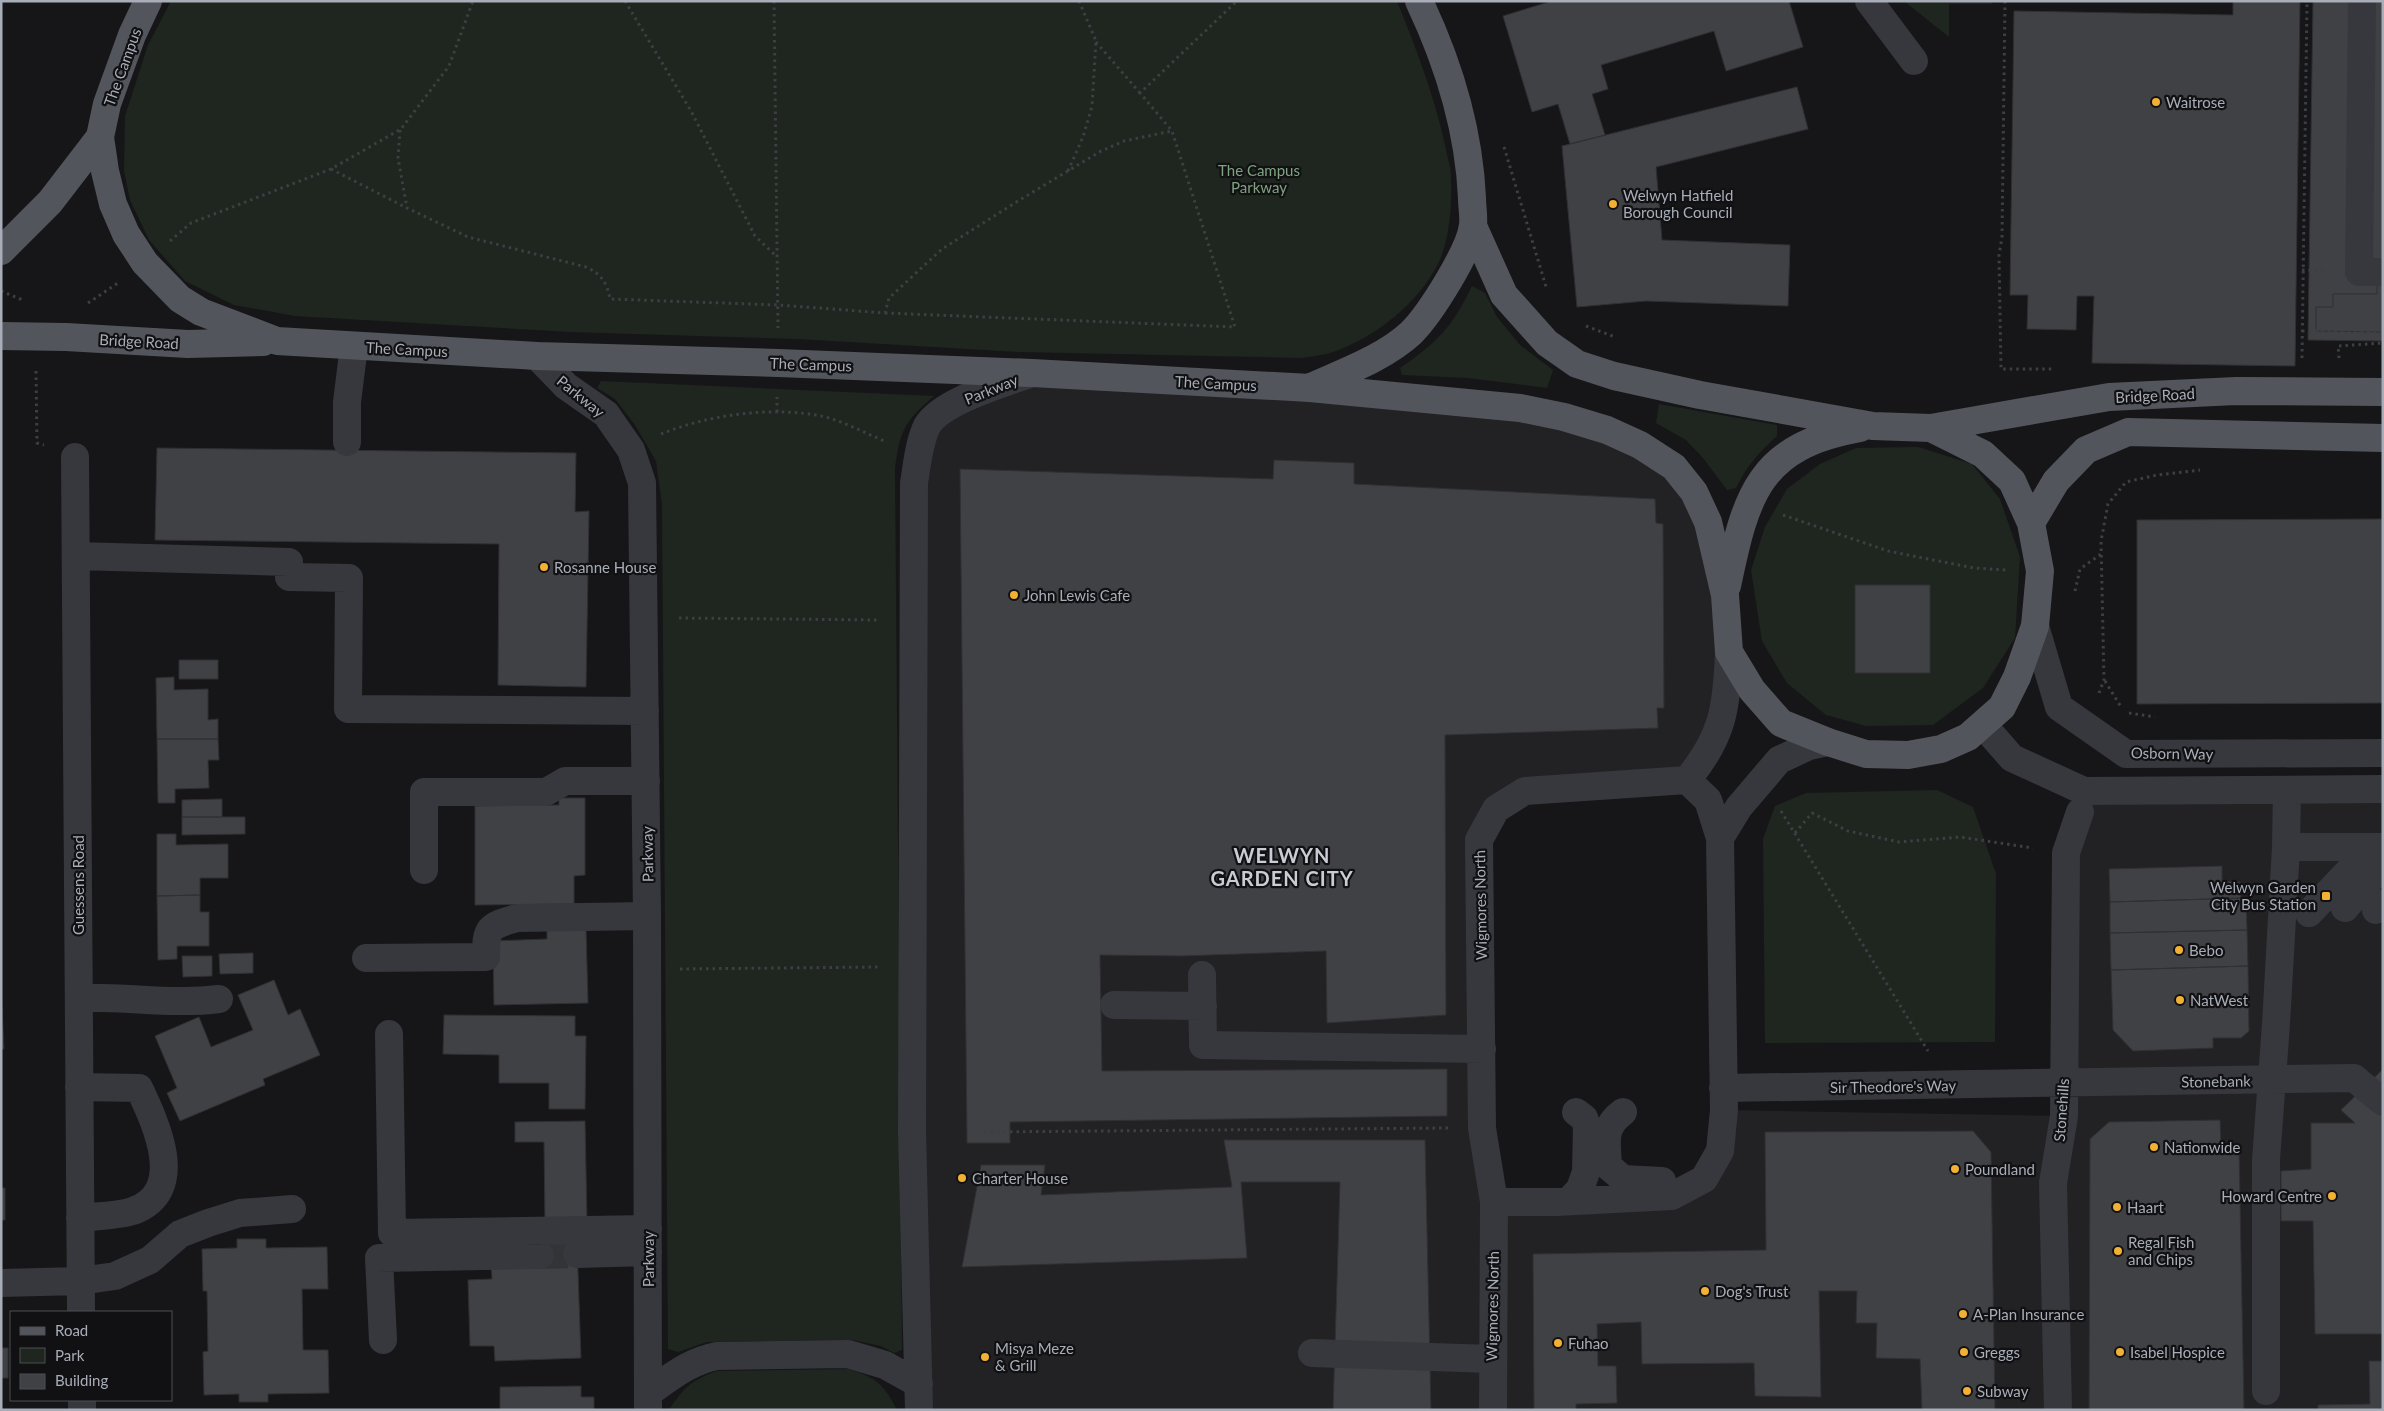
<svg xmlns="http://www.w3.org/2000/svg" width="2384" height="1411" font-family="Lato,sans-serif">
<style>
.built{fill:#222225}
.green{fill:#1e261f}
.building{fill:#404145;stroke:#303034}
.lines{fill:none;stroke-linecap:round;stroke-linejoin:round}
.minor-tunnel{stroke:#333438;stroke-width:28;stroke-dasharray:28 14;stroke-linecap:butt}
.path{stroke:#3d3f44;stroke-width:3;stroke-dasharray:2.5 4;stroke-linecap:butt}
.minor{stroke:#37383d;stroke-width:28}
.major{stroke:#53555c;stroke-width:28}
.poi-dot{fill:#f2b134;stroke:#111113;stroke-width:2}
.labels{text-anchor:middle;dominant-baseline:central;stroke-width:4.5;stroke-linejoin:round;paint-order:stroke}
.street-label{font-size:15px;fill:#a8adb8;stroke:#111113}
.poi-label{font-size:15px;fill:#a8adb8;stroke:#111113;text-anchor:start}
.park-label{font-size:15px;fill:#7fa381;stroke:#111113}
.district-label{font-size:20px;font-weight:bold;letter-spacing:1px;fill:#c9ccd4;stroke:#111113}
</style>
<rect width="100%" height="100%" fill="#161618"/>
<path class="built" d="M1032,373l575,57 87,62 35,160 -42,128 -162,11 -45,49 14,362 210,-23 20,-69 339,6 13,-311 307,-4v609h-1463l7,-983z"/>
<path class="green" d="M171,1h1226c19,47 37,94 48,144 2,11 6,22 6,33 1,28 -1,61 -13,86 -20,39 -61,72 -102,87 -10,4 -23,5 -34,7l-283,-6 -221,-13 -228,-7 -275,-16 -61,-11 -49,-24 -36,-41 -19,-40 -6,-29 1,-55 23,-71z
M1904,1h88v3h-43v33z
M1472,286l13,7 12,24 23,28 33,25 -6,18 -79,-10 -66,-3 -2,-7c38,-26 52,-41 72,-82z
M601,381l333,15c-29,25 -34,34 -39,72l7,882 -8,3 -13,-7 -28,-6 -146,2 -29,10 -10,-3 -6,-845 -6,-43 -21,-36 -20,-26 -18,-11z
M1659,404l118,21v11c-18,16 -31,31 -41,52l-9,2 -24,-32 -17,-18 -30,-17z
M1918,447l54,17 28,35 20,58 -5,81 -32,50 -50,37 -67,1 -40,-11 -39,-32 -25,-42 -11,-71 14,-43 22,-38 33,-25 36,-16z
M1937,790l36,17 23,67 -1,168 -230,1 -2,-204 12,-33 31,-13z
M848,1369c27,8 36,15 49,41h-228c15,-23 23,-30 48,-39z"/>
<path class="building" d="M1552,1h237l14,46 -77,24 -12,-40 -113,34 7,24 -16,5 13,41 -35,9 -12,-40 -26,8 -29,-96z
M2233,1h67l-5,365 -203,-3 2,-67h-17l-1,34 -49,-1 1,-34h-18l4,-284 219,4z
M2313,1h70v340l-75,-1z
M1797,87l11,42 -152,38 6,73 128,5 -2,61 -142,-5 -69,6 -15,-161z
M2377,284h6v48l-67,-1v-24h17v-13h44z
M157,448l419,5 -1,59 14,-1 -3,176 -88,-2 1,-141 -344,-4z
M1274,460l80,3v21l301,15 1,24 7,1 1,184h-7l1,20 -213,7 1,280 -119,8 -1,-72 -144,5 -82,-1 2,116 345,-2v47l-437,6v21h-43l-7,-674 313,10z
M2383,519v184l-246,1v-184z
M1855,585h75v88h-75z
M179,660h39v19h-39z
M174,677v13l34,-1v31l10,-1v20h-61l-1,-61z
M157,739h61l1,21h-11l1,28 -34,1v14h-17z
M559,798h26v77l-11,1v28l-99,1v-99l84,-1z
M222,799v18h-40v-17z
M182,817h63v17l-63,1z
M157,834h19v11l52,-1v34h-28v17l-43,1z
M2222,866v15l18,1 1,16 -131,4 -1,-33z
M200,895v17h9v34h-32v13l-19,1 -1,-64z
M2246,898l1,32 -137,3v-31z
M547,930h39l2,73 -94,2 -1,-64 54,-2z
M2247,930l1,36 -137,4 -1,-37z
M253,953v20l-33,1 -1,-20z
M182,956h30v20l-29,1z
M2248,966l1,65 -8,7h-28v10l-80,3 -20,-21 -2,-60z
M274,980l14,35 12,-6 20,46 -57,24 2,6 -85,36 -13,-28 10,-5 -22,-52 44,-19 12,30 42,-17 -15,-35z
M1,985l3,64h-3z
M444,1015l131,1v20h11l-1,73h-36v-26h-50v-28l-56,-1z
M2383,1069v265h-68l-2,-113h-32v-50l30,-2v-46h44l-14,-13z
M2220,1120l1,28 18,-1 5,263h-155l1,-271 19,-17z
M585,1121l2,101h-42l-1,-80h-29v-20z
M1973,1131l18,21 4,258h-73l-2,-51 -44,-1 1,-35h-21l1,-32h-38l2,106 -66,-1 -1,-33 -112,1 -1,-42 -44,2 1,42h18l1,37 -41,1v6h-42l-1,-156 233,-4 -1,-118z
M1224,1140h201l6,270h-98l7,-228h-99l6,76 -285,9 19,-102h64l-4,30 191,-8z
M1,1188h4v32h-4z
M237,1239h29v9l61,-1 1,42h-26l1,61h25l1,43 -61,1v8h-29v-8l-35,1 -1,-43 5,-1 -1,-60h-4l-1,-42 35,-1z
M577,1243l4,115 -86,3 -1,-15h-24l-2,-66 24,-1 -1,-16 49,-18z
M1,1348h7v30h-7z
M2369,1361h14v49h-65v-5l52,-1z
M581,1386v11h13v13h-94v-23z"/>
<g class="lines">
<path class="minor-tunnel" d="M540,1255l37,-1"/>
<path class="path" d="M625,1l66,110 64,125 22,21
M774,1l4,327
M2005,1l-3,236 -3,18 2,114h54
M1096,42l44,51
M400,130l-2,28 9,50
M1504,147l43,143
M331,169l76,39 61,29 118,30c15,7 21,15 24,32l168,6 107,8 4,-15 53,-49 76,-48 83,-50 23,-10 48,-10
M1068,171l15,-34 9,-31 4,-65 -17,-40
M170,241l21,-18 140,-54 70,-40 48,-63 24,-65
M2302,270l22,1
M1,291l24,10
M88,303l30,-20
M885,313l350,14 -63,-196 -32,-38 97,-92
M1586,326l29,11
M2302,331l81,1
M2302,358l5,-357
M2339,358l-1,-12 45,-3
M36,371l1,72 7,2
M777,412v-15
M661,434c47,-19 105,-27 155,-19 24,4 48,18 71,27
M1783,515l105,36 86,17 32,2
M2075,591l5,-22 21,-15
M679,618l201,2
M2105,681l16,26
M2099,693l5,-13 -3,-139 7,-37 18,-22 31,-7 43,-5
M2129,713l26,4
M1781,811l147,240
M1795,833l17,-20 36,18 51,11 61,-5 73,11
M680,969l199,-2
M984,1132l464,-4"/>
<path class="minor" d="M1869,1l45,60
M2362,1l-3,271h24
M537,356l29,30 40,28 25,36 11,33 5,433 1,494
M347,442v-40l7,-56
M75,457l6,855
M76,556l213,6v15l60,1 -1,131 297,2
M2035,626l24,81 67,47 257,-1
M1983,725l29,33 72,33 299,-2
M1687,780c36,-43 40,-73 42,-128
M1720,838l19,-31 40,-47 30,-14 19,-4
M2286,847h97
M424,870v-78h122l19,-11h81
M2345,908l38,-44
M2376,910l7,-7
M2309,913l63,-66
M366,958l120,-1c0,-29 2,-31 31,-39l130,-2
M1202,975l1,70 279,4
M79,998c47,-2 93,7 140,1
M1114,1005l89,1
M389,1034l3,199 256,-4
M79,1087l60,1c17,36 49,103 -6,123 -16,5 -36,5 -53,7
M1723,1088l631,-10 29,24
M1623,1112c-21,15 -16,30 -15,54l15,13 39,2
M1569,1201l11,-12 6,-17 1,-46 -3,-8 -8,-6
M577,1254l71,-2
M1,1283l79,-2 35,-5 35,-16 30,-26 28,-11 32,-10 52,-4
M383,1340l-4,-82 161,-3
M1312,1353l180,6
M2266,1391v-231l10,-136 10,-177 1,-57
M648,1393c23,-16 42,-32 69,-37l131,-2 37,11 34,19
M82,1400v10
M919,1410l-7,-278 2,-649c3,-18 5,-41 13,-57 14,-25 78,-43 105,-53
M1493,1410l1,-208 -12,-74 -3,-288 17,-31 29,-18 162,-11 21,20 12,38 4,272 -4,41 -16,28 -32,17 -116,6h-62
M2058,1410l-5,-227 11,-67 2,-263 14,-41"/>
<path class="major" d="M148,1l-16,34 -25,69 -7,33 5,34 8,33 13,30 19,29 35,36 21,13 76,29 260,15 241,7 254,10 278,15 210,20 44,9 43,13 33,15 34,22 20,25 14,30 17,73 4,57 23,38 29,33 47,19 38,12 42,1 33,-6 27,-12 34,-30 15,-30 18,-51 5,-55 -9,-48 -19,-42 -29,-27 -52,-26 -58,-2 -173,-31 -86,-19 -37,-12 -30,-21 -43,-48 -31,-69
M1,251l49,-49 50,-65
M1,336l65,1 122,7 75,-2
M1311,387c33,-15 73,-29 100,-54 19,-19 59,-82 62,-108 1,-9 -1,-18 -1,-27 -3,-67 -24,-136 -53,-197
M1931,428l178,-31 127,-6 147,1
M2031,523l25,-42 30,-31 42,-18 255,6
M1727,586c19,-92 32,-140 133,-158"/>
</g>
<g class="poi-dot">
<circle cx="2156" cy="102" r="5"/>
<circle cx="1613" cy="204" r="5"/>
<circle cx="544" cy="567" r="5"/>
<circle cx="1014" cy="595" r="5"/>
<rect x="2321" y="891" width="10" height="10" rx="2.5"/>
<circle cx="2179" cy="950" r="5"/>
<circle cx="2180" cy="1000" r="5"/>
<circle cx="2154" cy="1147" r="5"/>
<circle cx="1955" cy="1169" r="5"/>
<circle cx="962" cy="1178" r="5"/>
<circle cx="2332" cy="1196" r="5"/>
<circle cx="2117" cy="1207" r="5"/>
<circle cx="2118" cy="1251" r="5"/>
<circle cx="1705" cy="1291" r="5"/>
<circle cx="1963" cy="1314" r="5"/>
<circle cx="1558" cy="1343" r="5"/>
<circle cx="1964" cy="1352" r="5"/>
<circle cx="2120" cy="1352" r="5"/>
<circle cx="985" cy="1357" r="5"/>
<circle cx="1967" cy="1391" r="5"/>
</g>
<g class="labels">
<g class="street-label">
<text transform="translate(122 67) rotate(-70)">The Campus</text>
<text transform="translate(139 341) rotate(3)">Bridge Road</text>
<text transform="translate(407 349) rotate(3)">The Campus</text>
<text transform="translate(811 364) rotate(2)">The Campus</text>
<text transform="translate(1216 383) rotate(3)">The Campus</text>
<text transform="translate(991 389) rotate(-22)">Parkway</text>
<text transform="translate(2155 395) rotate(-3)">Bridge Road</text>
<text transform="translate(581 396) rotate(39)">Parkway</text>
<text transform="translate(2172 753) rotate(1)">Osborn Way</text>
<text transform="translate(647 854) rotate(-91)">Parkway</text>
<text transform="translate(78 885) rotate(-90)">Guessens Road</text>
<text transform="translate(1480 905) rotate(-91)">Wigmores North</text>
<text transform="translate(2216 1081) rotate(-1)">Stonebank</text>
<text transform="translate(1893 1086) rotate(-1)">Sir Theodore's Way</text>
<text transform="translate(2061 1110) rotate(-86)">Stonehills</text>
<text transform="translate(648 1259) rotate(-90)">Parkway</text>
<text transform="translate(1492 1306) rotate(-89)">Wigmores North</text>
</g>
<g class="poi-label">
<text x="2166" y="102">Waitrose</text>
<text x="1623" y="195">Welwyn Hatfield<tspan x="1623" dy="17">Borough Council</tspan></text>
<text x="554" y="567">Rosanne House</text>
<text x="1024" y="595">John Lewis Cafe</text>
<text x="2316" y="887" text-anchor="end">Welwyn Garden<tspan x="2316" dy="17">City Bus Station</tspan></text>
<text x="2189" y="950">Bebo</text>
<text x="2190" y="1000">NatWest</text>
<text x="2164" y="1147">Nationwide</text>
<text x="1965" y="1169">Poundland</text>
<text x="972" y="1178">Charter House</text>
<text x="2322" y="1196" text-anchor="end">Howard Centre</text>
<text x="2127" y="1207">Haart</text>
<text x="2128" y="1242">Regal Fish<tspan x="2128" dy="17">and Chips</tspan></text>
<text x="1715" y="1291">Dog's Trust</text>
<text x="1973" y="1314">A-Plan Insurance</text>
<text x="1568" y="1343">Fuhao</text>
<text x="995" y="1348">Misya Meze<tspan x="995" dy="17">&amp; Grill</tspan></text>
<text x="1974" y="1352">Greggs</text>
<text x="2130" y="1352">Isabel Hospice</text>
<text x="1977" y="1391">Subway</text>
</g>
<g class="park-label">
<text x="1259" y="170">The Campus<tspan x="1259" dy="17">Parkway</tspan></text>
</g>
<g class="district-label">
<text x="1282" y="855">WELWYN<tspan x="1282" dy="23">GARDEN CITY</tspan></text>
</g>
</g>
<rect width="2384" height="1411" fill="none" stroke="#a8adb8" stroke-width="5"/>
<rect x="10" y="1311" width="162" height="90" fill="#111113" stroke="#4d4f55"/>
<rect x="20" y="1327" width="25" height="8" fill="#53555c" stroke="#4d4f55"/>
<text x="55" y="1336" font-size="15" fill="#a8adb8">Road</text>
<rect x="20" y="1348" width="25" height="15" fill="#1e261f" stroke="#4d4f55"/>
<text x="55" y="1361" font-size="15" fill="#a8adb8">Park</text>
<rect x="20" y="1374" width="25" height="15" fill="#404145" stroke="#4d4f55"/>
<text x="55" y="1386" font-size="15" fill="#a8adb8">Building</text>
</svg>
